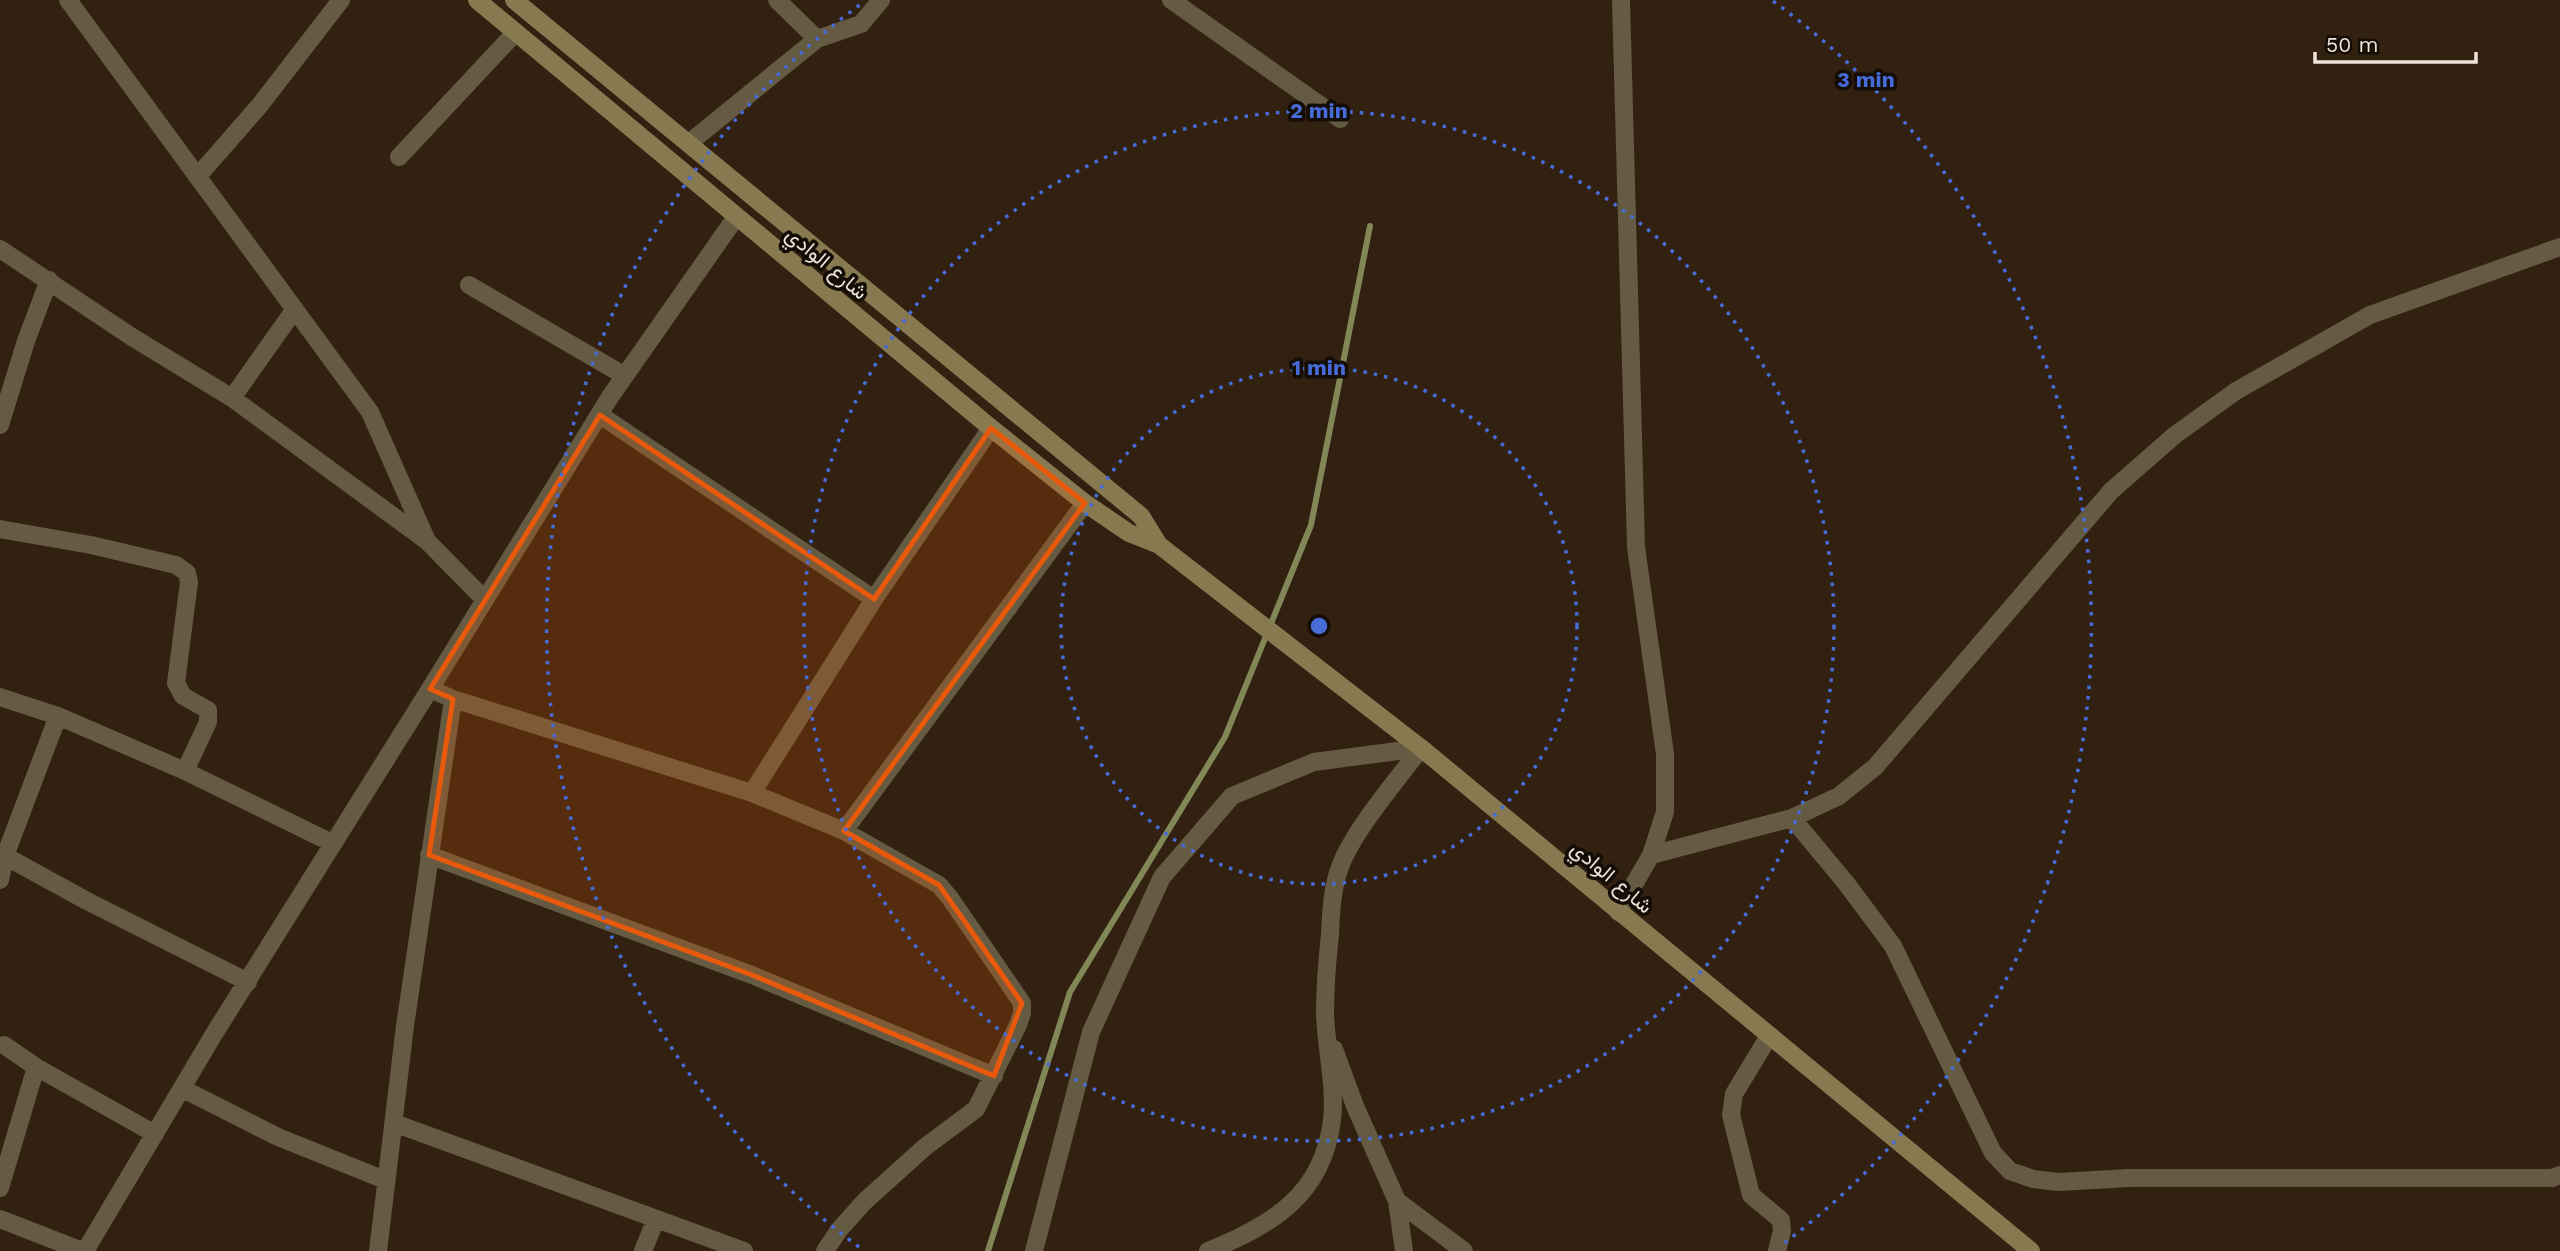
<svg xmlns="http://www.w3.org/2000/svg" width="2560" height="1251" font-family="'Work Sans',Vazirmatn,sans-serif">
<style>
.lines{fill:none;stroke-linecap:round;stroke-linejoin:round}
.stream{stroke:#828758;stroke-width:6}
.minor{stroke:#645b42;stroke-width:18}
.secondary{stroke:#887a50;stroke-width:18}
.marked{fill:#e8590c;fill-opacity:0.2;stroke:#e8590c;stroke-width:5;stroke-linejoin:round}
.ring{fill:none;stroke:#476cd8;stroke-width:3.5;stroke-dasharray:3.5 7}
.labels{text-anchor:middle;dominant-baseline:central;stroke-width:7;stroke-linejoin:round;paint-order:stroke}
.street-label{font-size:21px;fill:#efe3d9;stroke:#140d06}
.centre{fill:#476cd8;stroke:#140d06;stroke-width:3.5}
.ring-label{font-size:21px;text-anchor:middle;font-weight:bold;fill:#476cd8;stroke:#140d06;stroke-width:7;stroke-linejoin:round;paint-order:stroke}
</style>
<rect width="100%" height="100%" fill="#322111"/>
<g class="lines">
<path class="stream" d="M988,1251l82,-259 155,-255 86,-212 59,-299"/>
<path class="minor" d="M68,0l302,412 57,129
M777,0l40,39
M1171,0l169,119
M689,143l128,-104 44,-15 20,-24
M399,157l116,-124
M198,176l62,-71 81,-105
M0,249l132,88 100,61 195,143 58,59
M469,285l156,91
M232,398l63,-89
M600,415l274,184
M0,425l26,-84 23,-61
M0,529l91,16 85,20 11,8 2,9 -13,101 7,13 25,14v12l-23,49
M0,697l58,19 127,55 147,72
M453,699l299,94 92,38 95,54 11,13 72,105v10l-4,12 -42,84 -51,38 -61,55 -25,28 -14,21
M752,793l122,-194 117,-171
M1792,818l54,65 47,63 100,207 17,18 23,8 25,3 72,-4h422l8,-3
M844,831l241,-328
M429,855l323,120 242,101
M1651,855l141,-37 47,-22 36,-29 236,-276 64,-56 61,-44 134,-76 190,-68
M5,856l82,45 161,81
M0,880l5,-24 53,-140
M1618,912l33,-57 14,-43v-58l-29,-207 -15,-547
M1769,1036l-35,58 -3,21 20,80 30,25 1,11 -5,20
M4,1045l32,22 119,67
M1334,1049l21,57 42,95 7,50
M183,1089l95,48 107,43
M394,1123l350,128
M0,1188l36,-121
M1397,1201l67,50
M0,1219l82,32
M85,1251l129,-217 216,-345
M378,1251l27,-225 48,-327 -23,-10 180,-292 126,-180
M643,1251l13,-32
M1034,1251l57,-219 71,-155 70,-81 82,-34 107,-14
M1208,1251c64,-26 115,-56 124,-131 4,-30 -6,-74 -7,-106 0,-26 2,-53 5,-79 1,-23 2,-47 10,-68 13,-36 57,-87 81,-119"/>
<path class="secondary" d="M477,0l514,428 94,75 44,30 30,12 262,203 610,503
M514,0l627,516 18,29"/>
</g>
<path class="marked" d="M600,415l274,184 117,-171 94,75 -241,328 95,54 83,118 -28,73 -242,-101 -323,-120 24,-156 -23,-10z"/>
<g class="ring">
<circle cx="1319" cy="626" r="258"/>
<circle cx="1319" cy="626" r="515"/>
<path d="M859 1247A773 773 0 0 1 865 1M1773 1A773 773 0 0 1 1779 1247"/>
</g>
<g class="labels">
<g class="street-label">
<text transform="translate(827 263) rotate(40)">شارع الوادي</text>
<text transform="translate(1612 877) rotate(40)">شارع الوادي</text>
</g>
</g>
<circle cx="1319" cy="626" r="10" class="centre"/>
<g class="ring-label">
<text x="1866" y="87">3 min</text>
<text x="1319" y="118">2 min</text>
<text x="1319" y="375">1 min</text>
</g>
<path d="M2315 52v10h161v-10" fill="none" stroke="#efe3d9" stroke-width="3.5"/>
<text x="2326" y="52" font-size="21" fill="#efe3d9" stroke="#140d06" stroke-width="5" paint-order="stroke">50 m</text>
</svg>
